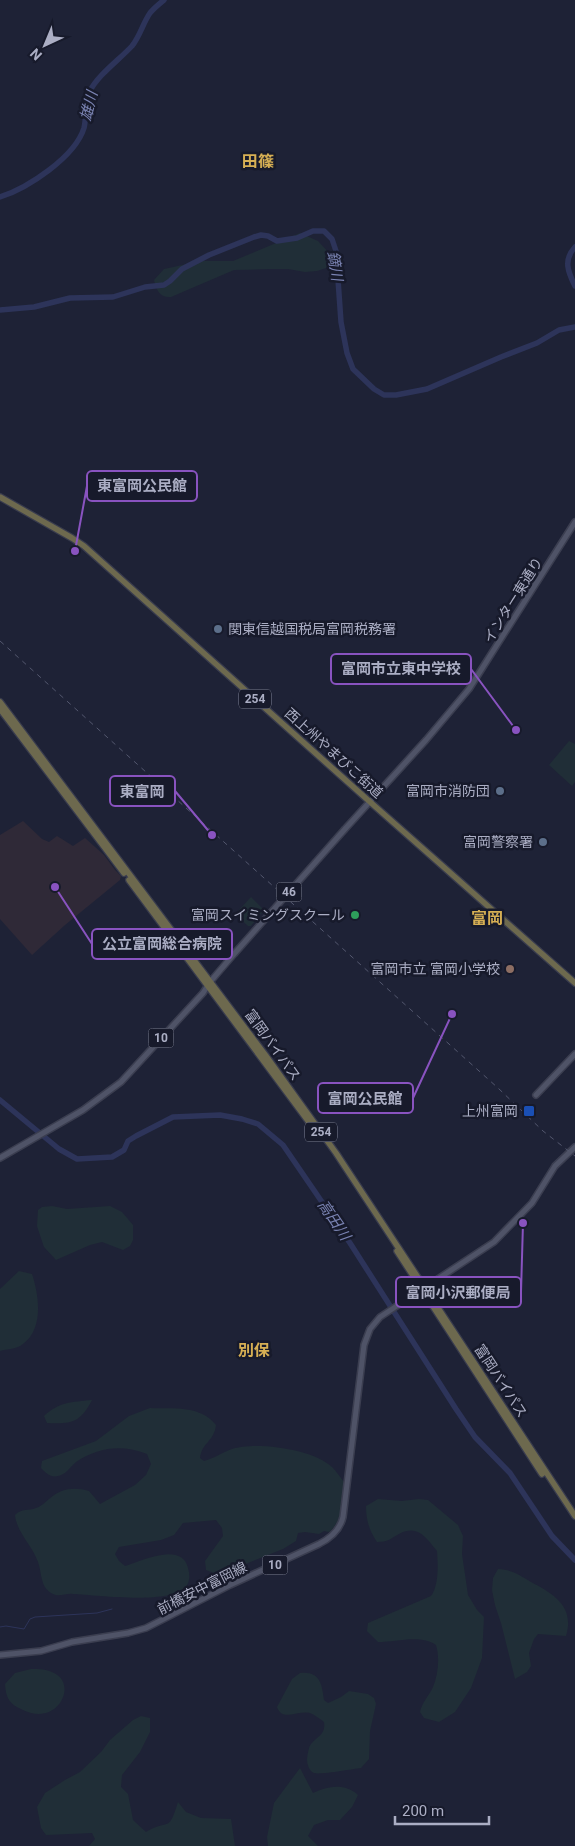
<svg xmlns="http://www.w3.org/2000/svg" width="575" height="1846" font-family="Roboto,'Noto Sans JP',sans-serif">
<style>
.medical{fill:#2f2937}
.green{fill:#202e37}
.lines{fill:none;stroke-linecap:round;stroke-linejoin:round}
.stream{stroke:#2d345a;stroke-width:1}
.river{stroke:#2d345a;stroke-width:5.5}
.major-casing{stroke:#3b3e50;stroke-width:8}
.highway-casing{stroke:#393c4e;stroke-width:8}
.major{stroke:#4f5367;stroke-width:5}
.highway{stroke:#6d694e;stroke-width:5.5}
.rail{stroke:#53576e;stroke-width:1;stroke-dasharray:5 5;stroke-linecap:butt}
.major-bridge-casing{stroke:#3b3e50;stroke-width:8;stroke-linecap:butt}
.major-bridge{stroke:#4f5367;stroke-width:5}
.service-dot{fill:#5c6f8a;stroke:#171a2b;stroke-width:2}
.leisure-dot{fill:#2e9e5b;stroke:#171a2b;stroke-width:2}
.education-dot{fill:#8d6e63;stroke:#171a2b;stroke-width:2}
.transit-dot{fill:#1a4fb4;stroke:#171a2b;stroke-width:2}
.labels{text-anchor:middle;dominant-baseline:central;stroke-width:5;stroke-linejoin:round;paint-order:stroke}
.shield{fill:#171a2b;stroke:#7f8296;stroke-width:1}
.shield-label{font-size:12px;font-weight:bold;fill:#abaec4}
.street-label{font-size:14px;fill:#abaec4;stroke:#171a2b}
.poi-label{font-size:14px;fill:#abaec4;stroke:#171a2b;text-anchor:end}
.water-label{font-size:15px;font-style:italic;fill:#7a83b2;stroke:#171a2b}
.quarter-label{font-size:16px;font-weight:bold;fill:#d6af54;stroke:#171a2b}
.leader{fill:none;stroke:#8953c0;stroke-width:2}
.callout-dot{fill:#8953c0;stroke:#171a2b;stroke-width:2}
.callout{fill:#171a2b;stroke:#8953c0;stroke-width:2}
.callout-label{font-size:15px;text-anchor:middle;font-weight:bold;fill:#abaec4}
</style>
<rect width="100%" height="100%" fill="#1e2236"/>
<path class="medical" d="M23,821l19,18 7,3 8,-6 16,10 12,-8 19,17 11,15 6,6 -1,4 -55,45 -33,30 -32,-36v-84z"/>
<path class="green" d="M300,233l18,8 14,15 -1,5 -5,7 -9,3 -12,1 -17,-3h-18l-36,1 -63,27c-11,1 -15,-7 -17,-17l10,-11 37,-8h32z
M569,741l6,3v38l-3,4 -23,-21z
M251,897l13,13 -13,16h-3l-12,-11v-2z
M52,1206l15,3 43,-3 12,6 11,13v15l-3,6 -7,4 -21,-8 -12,3 -34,15 -12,-13 -7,-21 1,-16 4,-3z
M19,1271l13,3c7,21 12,55 -9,70 -6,5 -16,5 -23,7v-62z
M92,1400c-12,23 -20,24 -45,23l-3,-7c15,-14 27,-14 48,-16z
M150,1408c24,1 50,-3 66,17 -2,17 -14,17 -16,33l4,3c11,-3 19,-9 28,-12 23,-8 82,0 100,18 4,4 8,10 12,15 -2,17 0,38 -15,50l-5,-1 -5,3 -14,-2 -7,1 -2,8 -13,8 -40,16 -16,9h-11l-10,-4 -1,-9 18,-25 -1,-8 -6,-8 -33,3 -9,12 -13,5 -42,7 -4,7 4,7 6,5c16,-5 57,-25 63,2 2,7 2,13 -2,19 -15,18 -90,8 -113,7 -8,-1 -14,4 -22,-1 -11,-7 -9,-20 -13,-31 -6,-17 -21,-29 -23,-47 7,-7 13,-4 21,-7 6,-2 9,-6 13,-9 13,-11 25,-12 40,-8l11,13 35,-19 11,-10 5,-11 -4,-10c-24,-10 -49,-7 -71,8 -5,4 -9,11 -15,13 -9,4 -14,-1 -20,-7l1,-7 54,-20 33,-25z
M378,1499l24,2 17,-2 9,1 30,25 5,11 -1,18 6,41 9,15 7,7 -2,41 -11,30 -16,24 -16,10 -15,-4 -4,-6c2,-10 9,-16 13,-25 5,-12 7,-29 3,-42 -15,-11 -40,-3 -58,-3l-11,-11 1,-8 63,-27c8,-11 7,-31 6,-45 -11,-13 -19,-27 -38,-17 -9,5 -11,8 -22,8 -8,-12 -11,-22 -11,-36z
M498,1569c15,1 21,6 33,13 23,12 44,25 35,54l-28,-2 -4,5 -5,14 2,13 -4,6 -12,7 -14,-56 -6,-18 -3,-15 1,-12z
M31,1669c8,0 16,0 23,4 24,11 4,54 -31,37 -14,-6 -17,-12 -18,-26l10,-11z
M300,1673c20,-2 22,11 24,27l4,3 13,-6 8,-6 19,3 6,4 2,6 -6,27 -1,28 -8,9c-9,1 -40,7 -47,5 -5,-2 -7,-9 -7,-14 1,-5 1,-11 4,-15 7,-8 15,-10 13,-22 -4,-3 -9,-7 -14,-9 -12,-3 -28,9 -33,-6l15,-28z
M141,1716l9,2v14l-10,20 -18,23 -1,12 7,7 5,26 13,12c24,-14 22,2 32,-30l8,10 15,6 30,1 4,27h-146l6,-7 -3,-6 -46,2 -5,-7 -4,-21 8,-14 20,-13 15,-8 21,-20 9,-12 23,-20z
M300,1768l13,25c15,-7 32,-10 45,2l-6,12 -12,13h-12l-14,5 -6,11 10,10h-50l-1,-9 7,-34z"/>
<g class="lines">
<path class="stream" d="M0,1627l6,-1 18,3 6,-10 5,-2 62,-4 15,-4"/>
<path class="river" d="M0,197c28,-9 75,-40 84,-69 3,-12 0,-26 6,-37 8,-16 29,-31 42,-45 8,-10 11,-23 18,-33 4,-5 9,-9 14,-13
M575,247c-12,13 -7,25 0,39
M0,310l34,-3 36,-9 43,-1 32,-10 19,-2 6,-4 12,-12 27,-14 45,-18 7,-2 7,1 9,5 20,-3 16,-7h11l8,8 4,12 5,71 6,31 6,16 21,20 10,6h12l31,-6 74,-32 36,-14 22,-13 16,-3
M0,1100l59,49 18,10 35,-2 12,-7 4,-9 8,-5 37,-19 47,-2 22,4 16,5 25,21 67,98 106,166 19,28 35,36 42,63 23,24"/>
<g class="major-casing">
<path id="major" d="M345,829l81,-89 43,-51 106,-167
M536,1095l39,-41
M0,1158l83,-48 38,-28 82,-89 7,-11 24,-28
M0,1655l41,-4 31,-9 56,-9 18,-5 84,-43 89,-41c12,-6 21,-14 24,-27l21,-172 6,-16 10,-12 114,-75 38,-39 23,-37 20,-19"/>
</g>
<g class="highway-casing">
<path id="highway" d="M0,497l72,41 12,8 285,255 206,182
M0,702l266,354 70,97 239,363
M0,709l124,164
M129,880l180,242
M397,1251l145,223"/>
</g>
<use href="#major" class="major"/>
<use href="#highway" class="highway"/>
<path class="rail" d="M0,641l498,447 45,43 32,25"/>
<g class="major-bridge-casing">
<path id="major-bridge" d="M234,954l111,-125"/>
</g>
<use href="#major-bridge" class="major-bridge"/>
</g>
<g class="service-dot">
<circle cx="218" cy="629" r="5"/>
<circle cx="500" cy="791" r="5"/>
<circle cx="543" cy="842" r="5"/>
</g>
<circle class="leisure-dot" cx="355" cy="915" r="5"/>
<circle class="education-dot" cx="510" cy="969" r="5"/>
<rect class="transit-dot" x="523" y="1105" width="12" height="12" rx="2.5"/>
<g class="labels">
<g class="shield">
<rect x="239" y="689.5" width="32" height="19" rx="4"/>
<rect x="276.5" y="882.5" width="25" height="19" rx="4"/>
<rect x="148.5" y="1028.5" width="25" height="19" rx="4"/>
<rect x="305" y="1122.5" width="32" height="19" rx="4"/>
<rect x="262.5" y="1555.5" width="25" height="19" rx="4"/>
</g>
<g class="shield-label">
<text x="255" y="699">254</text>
<text x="289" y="892">46</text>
<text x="161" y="1038">10</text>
<text x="321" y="1132">254</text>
<text x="275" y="1565">10</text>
</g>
<g class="street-label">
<text transform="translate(513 600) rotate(-58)">インター東通り</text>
<text transform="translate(334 753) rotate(42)">西上州やまびこ街道</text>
<text transform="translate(273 1045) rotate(54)">富岡バイパス</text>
<text transform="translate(501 1381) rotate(57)">富岡バイパス</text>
<text transform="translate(202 1588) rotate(-27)">前橋安中富岡線</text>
</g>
<g class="poi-label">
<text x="228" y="629" text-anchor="start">関東信越国税局富岡税務署</text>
<text x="490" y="791">富岡市消防団</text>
<text x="533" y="842">富岡警察署</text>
<text x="345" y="915">富岡スイミングスクール</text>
<text x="500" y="969">富岡市立 富岡小学校</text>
<text x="518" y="1111">上州富岡</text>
</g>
<g class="water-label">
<text transform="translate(89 106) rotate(-76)">雄川</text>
<text transform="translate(335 266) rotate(81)">鏑川</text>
<text transform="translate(334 1220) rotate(56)">高田川</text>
</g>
<g class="quarter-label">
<text x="258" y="161">田篠</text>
<text x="487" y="918">富岡</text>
<text x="254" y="1350">別保</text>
</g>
</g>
<path class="leader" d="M75 551L87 486M516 730L471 669M212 835L175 791M55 887L92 944M452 1014L413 1098M523 1223L521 1292"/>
<g class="callout-dot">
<circle cx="75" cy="551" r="5"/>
<circle cx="516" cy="730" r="5"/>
<circle cx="212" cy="835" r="5"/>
<circle cx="55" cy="887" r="5"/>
<circle cx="452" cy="1014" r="5"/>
<circle cx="523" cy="1223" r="5"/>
</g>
<g class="callout">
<rect x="87" y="471" width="110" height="30" rx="5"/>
<rect x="331" y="654" width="140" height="30" rx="5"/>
<rect x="110" y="776" width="65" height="30" rx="5"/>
<rect x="92" y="929" width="140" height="30" rx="5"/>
<rect x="318" y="1083" width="95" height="30" rx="5"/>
<rect x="396" y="1277" width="125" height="30" rx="5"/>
</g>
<g class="callout-label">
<text x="142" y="491">東富岡公民館</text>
<text x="401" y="674">富岡市立東中学校</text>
<text x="142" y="797">東富岡</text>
<text x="162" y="949">公立富岡総合病院</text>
<text x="365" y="1104">富岡公民館</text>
<text x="458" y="1298">富岡小沢郵便局</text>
</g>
<g transform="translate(45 45) rotate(224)" stroke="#171a2b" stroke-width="4" paint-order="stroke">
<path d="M0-4L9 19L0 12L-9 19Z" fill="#abaec4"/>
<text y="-8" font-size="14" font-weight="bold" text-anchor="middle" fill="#abaec4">N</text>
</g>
<path d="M395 1816v8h94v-8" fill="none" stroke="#abaec4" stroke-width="2.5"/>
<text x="402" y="1816" font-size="15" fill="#abaec4" stroke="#171a2b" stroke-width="4" paint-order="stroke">200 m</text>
</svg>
